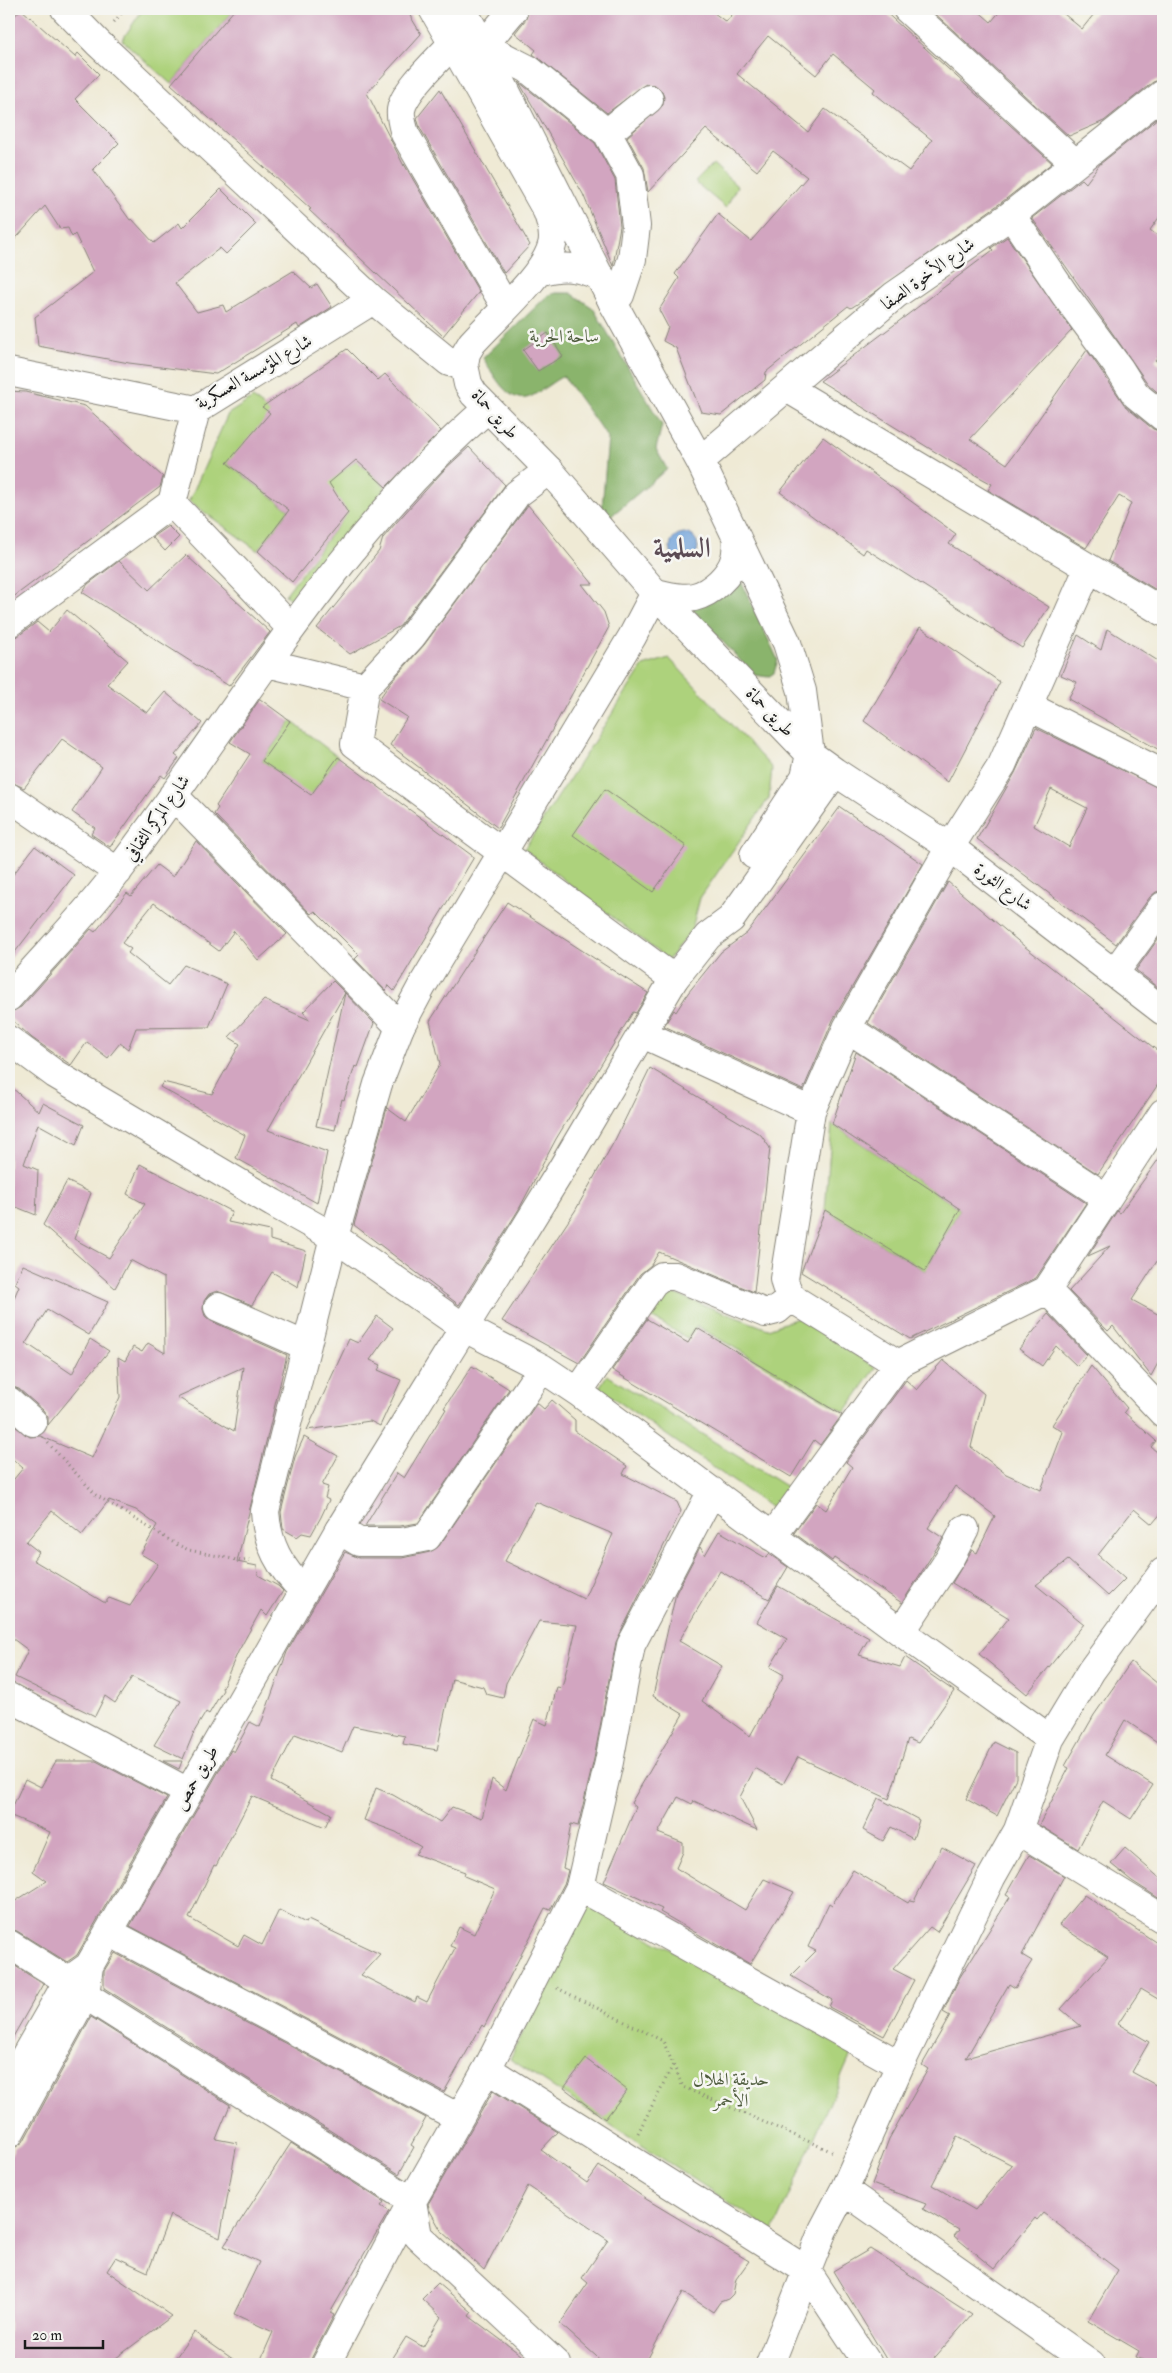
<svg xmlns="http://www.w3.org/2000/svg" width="1172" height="2373" font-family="'IM FELL Double Pica',Amiri,serif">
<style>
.green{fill:#add27c;stroke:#64774c}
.forest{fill:#8ab46c;stroke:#536844}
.water{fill:#6ea0d9;stroke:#455e7a}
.building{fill:#d2a5c0;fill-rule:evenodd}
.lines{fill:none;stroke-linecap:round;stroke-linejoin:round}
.minor-casing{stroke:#868378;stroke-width:30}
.major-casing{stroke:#868378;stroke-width:30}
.path{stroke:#868378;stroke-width:3;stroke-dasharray:1 4;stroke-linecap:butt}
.minor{stroke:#fff;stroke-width:28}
.major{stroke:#fff;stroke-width:28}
.labels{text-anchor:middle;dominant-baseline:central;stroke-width:5;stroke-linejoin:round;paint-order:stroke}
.street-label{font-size:18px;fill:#1c1c1c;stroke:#f6f6f2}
.park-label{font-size:18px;fill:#4f5c3e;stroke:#f6f6f2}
.town-label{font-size:28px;font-weight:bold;fill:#5c4c55;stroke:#f6f6f2}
</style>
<rect width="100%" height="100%" fill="#f6f6f2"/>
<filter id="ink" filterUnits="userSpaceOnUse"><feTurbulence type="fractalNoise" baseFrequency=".02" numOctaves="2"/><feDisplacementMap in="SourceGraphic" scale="10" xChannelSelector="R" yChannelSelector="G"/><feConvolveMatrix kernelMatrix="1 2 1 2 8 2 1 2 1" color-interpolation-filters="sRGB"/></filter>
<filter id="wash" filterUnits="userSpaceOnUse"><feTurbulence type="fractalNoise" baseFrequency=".0096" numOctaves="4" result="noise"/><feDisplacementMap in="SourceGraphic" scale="20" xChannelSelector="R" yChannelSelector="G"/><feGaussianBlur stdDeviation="1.12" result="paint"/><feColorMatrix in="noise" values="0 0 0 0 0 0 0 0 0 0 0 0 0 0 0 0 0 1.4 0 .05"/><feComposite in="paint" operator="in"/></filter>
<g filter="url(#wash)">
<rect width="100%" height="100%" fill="#efead5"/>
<path class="green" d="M143,9h92l-64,75 -49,-44z
M713,164l24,22 -11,22 -31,-26z
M253,398l89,74 14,-12 30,27 -91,116 -10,-8 62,-82 -120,-50 62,47 -31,41 -69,-50 39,-87z
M669,658l103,110 -3,30 -69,100 -8,31 -24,31 -144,-111 119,-183z
M291,721l47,36 -41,59 -28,-21 13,-20 -20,-14z
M832,1124l128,85 -35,62 -100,-61z
M661,1289l107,40 30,-11 78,50 -31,44 -148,-86 -10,12 -41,-24z
M607,1375l180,112 -14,22 -174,-121z
M586,1904l268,144 -81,183 -263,-172z"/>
<path class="forest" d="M556,293h15l22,15 69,117 -6,24 11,20 -57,48 -8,-9 6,-70 -45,-62c-11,6 -20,14 -31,20 -23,12 -39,-23 -49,-38l65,-63z
M737,573l41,87 -4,13 -6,4 -14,-2 -68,-72z"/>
<path class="water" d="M670 547a14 14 0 1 1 28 0a14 14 0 1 1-28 0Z"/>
<g id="blocks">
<path class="building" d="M21,9l54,48 3,-4 21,21 -24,25 44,44 -26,26 37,51 2,-1 22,24 25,-20 3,5 39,-39 35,35 -30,30 -6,-6 -45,35 22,29 26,-7 3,7 67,-41 18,17 6,-4 15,23 -33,21 -2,-4 -81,50 -87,-11 -91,-17 -3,-29 58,-45 -18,-38 -3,3 -4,-9 -8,1 -15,-23 -36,40v-224z
M235,9h171l15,25 -54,59 37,73v-2l75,128 -36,44 -134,-126 2,-1 -140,-125z
M529,9h180l17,13 11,-13h145l170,154 -50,39 -131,93 -20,13 -3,-2 -82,66 -1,8 -44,35 -20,-3 -25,-64 -13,-7 5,-14 -9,-17 20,-32 -4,-4 43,-60 33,27 56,-64 -34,-26 -16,20 -51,-42 -58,63 -4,-24 -17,-31 36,-32 1,-8 -3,-7 -6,-5 -9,-1 -39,29 -74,-59 3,-4 -21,-17 11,-14zM768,36l48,39 17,-21 42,35 -2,3 59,48 -23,31 -84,-62 -17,23 -71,-58z
M933,9h43l15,13 11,-13h56l24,20 16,-20h65v70l-10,3 -49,39 -35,15 -138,-126z
M519,82l76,61 20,37 5,46 -7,40 -30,-72z
M440,89l90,156 -26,28 -84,-145 -3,-10z
M1163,114v98l-13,18 13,10v111l-8,9 8,8v29l-15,-13 -116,-166 50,-39 4,4 14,-19z
M1007,237l65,93 -102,109 37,25 80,-114 39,57 27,22 10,3v162l-55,-33 23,-58 -12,-7 -33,52 -98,-58 4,-6 -42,-23 -130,-80 173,-131 -2,-2z
M548,333l15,23 -25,15 -15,-21z
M347,349l31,31 7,-6 56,57 -55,56 -30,-27 -27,23 19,30 -56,69 -34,-31 31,-41 -62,-47 43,-50 -8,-6z
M9,391l16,1 60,14 78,71 -3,10 -148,111 2,2 -5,4z
M823,437l133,97 -7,10 100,63 -27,41 -156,-99 -3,5 -83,-62z
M469,447l36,38 -105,141 -50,28 -33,-26 62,-77 4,-13 12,-14 49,-54z
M528,505l65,79h-11l22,28 5,15 -111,201 -108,-83 17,-28 -28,-18 12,-17 33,-37z
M168,526l11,11 -14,14 -13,-14z
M186,555l84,77 -41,54 -147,-94 6,-8 31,-23 30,29z
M67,610l61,51 -21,23 40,29 18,-21 37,31 -27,32 4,3 -14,20 -4,-3 -51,72 -19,-13 4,-6 -23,-16 30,-45 -40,-28 -38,49 -15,-7v-143l9,-2 19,-14 12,10z
M920,627l80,55 -52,100 -84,-61z
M1107,629l56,35v88l-95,-53 9,-17 -16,-7 17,-40 23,15z
M260,699l30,22 -28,40 49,34 27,-38 136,100 -80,134 -6,-6 -2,6 -31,-32 4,-4 -44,-44 -4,3 -97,-100 4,-6 -2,-2 34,-52 -20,-12z
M1036,728l127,62v101l-7,1 -6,5 -34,47 -139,-105 38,-66zM1051,789l36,19 -18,39 -35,-21z
M605,789l81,57 -33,46 -80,-57z
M840,807l83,57 -90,156 -30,70 -139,-64 10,-16 2,2 12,-19 33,-41 26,-19z
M196,841l91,93 -29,26 -24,-29 -15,20 -65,-48 -32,40 9,6 -3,4 40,32 16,-20 43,19 -18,43 -73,1 -8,21 -8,-6 -12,15 -21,-16 -16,23 -39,-27 -23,-21 1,-5 11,-5 70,-78 4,3 32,-39 4,3 26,-31 16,12z
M35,846l39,29 -65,85v-80z
M948,882l76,64 139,109v22l-65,97 -230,-151z
M507,902l141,91 -12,20 -3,-1 -77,127 -37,70 -60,96 -105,-80 33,-117 19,14 34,-58 -10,-43z
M1163,932v59l-27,-21z
M333,981l12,12 -77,137 59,22 -10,51 -81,-45 9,-23 -85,-48 3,-5 49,12 28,-50 -11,-7 35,-37 46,20 -7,-8z
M345,993l29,30 -16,44 -3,-1 -11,34 -2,-1 -7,31 -19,-4z
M856,1052l230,151 -50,75 -126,61 -109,-67 24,-62 100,61 35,-62 -128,-85z
M650,1068l111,67 9,13 -16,144 -95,-40 -8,13 -11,9 -61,89 -77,-42 73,-110 40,-71z
M9,1085l30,27 4,-9 41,22 -8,20 -38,-21 -14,40 14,6 -2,45 -27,-11z
M1163,1153v99l-31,48 31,17v37l-12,22 -38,-50 -5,5 -39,-40 41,-45 -22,10 29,-45 3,2z
M140,1164l92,48 -4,10 42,9v9l36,11 -8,36 -26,-15 -20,33 -35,-14 -8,3 -5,7 -1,8 2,7 6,5 76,34 -50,207 20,4 1,9 20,11 5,5 -16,25 -6,-6 -23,42 -16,36 1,2 -14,24 -3,-2 -12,20 -11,27 -29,-14 27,-44 -49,-24 -17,26 -10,-7 -10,20 -80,-39 13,-27 -19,-14v-151l14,-17 -14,-12v-34l21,15 10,-1 52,22 28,-61 -2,-40 7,4 8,-14 9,5 6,-9 17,10 -1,-75 -34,-18 -15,28 -72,-63 24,-44 24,12 -17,46 35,19 36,-54 -18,-10zM243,1367l-9,64 -57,-34zM109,1500l27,10 21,15 -16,29 17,10 -28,42 -21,-8 -4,5 -72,-43 6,-8 -13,-10 26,-31 30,24z
M23,1265l85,37 -19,33 -42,-25 -21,33 46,31 18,-35 19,12 -61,74v-8l-5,-7 -24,-21 -10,-3v-76l10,-24 -4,-3z
M1048,1314l39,41 -10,11 -21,-20 -14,20 -23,-17z
M377,1316l16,12 -23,32 11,5 -3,5 23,10 -21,46 -10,-5 -63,9 42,-91 9,4z
M647,1319l41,24 9,-15 145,87 -22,30 -6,-5 -23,37 -179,-107z
M943,1360l41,34 -13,53 35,27 35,16 22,-58 -11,-7 39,-59 36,42 -3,4 32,29 -5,6 12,10v54l-11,13 -18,-15 -36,46 27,24 -17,17 -40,-36 -32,25 48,39 -57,70 -48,-40 30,-36 -57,-35 20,-33 5,3 18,-37 -40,-30 -27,42 15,10 -41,65 -68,-45 -2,3 -38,-28 22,-30 10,7 26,-43 -6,-5 60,-82 11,10z
M472,1366l37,23 -91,134 -18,3h-35l32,-53 7,5 42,-69 -2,-1z
M552,1400l23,20v11l52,35 -4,8 54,28 4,9 -65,131 -22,117 -16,67 -7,-2 -8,44 5,2 -3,12 -15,28 -5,-2 -61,119 -2,-2 -38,67 -314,-166 101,-176 3,2 16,-30 10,5 27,-75 58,-100 14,6h43l28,-6 9,-6 98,-143 7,6zM536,1502l77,32 -29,65 -79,-38zM539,1621l38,4 -15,63 -5,-1 -10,38 -13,-6 -28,71 -14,-11 -10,39 -30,-11 -12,15 -47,-27 -17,-7 -12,32 32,12 25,15 -6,7 50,18 -1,4 31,13 -21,45 -15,-7 -9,19 5,2 -28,54 -10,-5 -2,5 -54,-27 19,-21 -72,-34 -2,3 -27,-13 -17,35 -18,-10 -6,11 -49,-28 25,-53 2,1 36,-70 73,31 6,-13 -60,-33 24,-47 47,18 11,-26 52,10 -2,8 34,6 15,-71 31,8 3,7 17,4 3,-15z
M304,1437l34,19 -16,29 6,2 -3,11 4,2 -8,17 -10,18 -9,-2 -5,4 -14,-8 -2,-17 14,-55z
M719,1531l47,27 3,-4 19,13 -19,32 -49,-28 -41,70 43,25 -20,35 48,35 34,-61 -14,-8 17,-28 -30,-17 21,-36 91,52 -10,17 41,12 5,-10 49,34 -36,52 -10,-4 -19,60 -91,-42 -15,27 -28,-16 -15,29 17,33 -63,-29 -2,3 -14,-7 -20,36 25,10v9l-7,16 69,42 19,-31 30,13 -44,72 -90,-52 2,-3 -58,-27 32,-75 -5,-4 52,-89 -30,-18 23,-103 24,-46 5,8z
M1131,1662l32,26v58l-38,-26 -20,35 48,30 -22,34 -28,-18 -25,48 -39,-24 30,-57 -4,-2 29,-51z
M994,1742l22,11v25l-19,38 -31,-17z
M56,1761h40l71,37 -90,157 -10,7 -50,-31 -8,-2v-24l38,-24 -14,-10 17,-39 -41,-17 16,-36 16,8z
M163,1761h19l-3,8z
M878,1798l41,22 -6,19 -22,-12 -8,14 -20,-11z
M942,1847l34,19 -39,66 -7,-5 -37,42 21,11 -30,56 -55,-29 3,-7 -41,-24 25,-25 -8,-4 21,-44 3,2 21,-35 55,33 2,-3 4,1z
M1125,1848l38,33v20l-31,-20 -21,-17z
M1029,1855l35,21 -42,79 10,6 -17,27 -6,-4 -43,74 115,-32 -20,-17 47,-52 -49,-32 25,-30 79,52v55l-22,-13 -23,35 31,18 -17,30 31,17v149l-5,9 5,7v110h-9l-18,-7 3,-6 -51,-30 30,-51 -75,-57 -6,7 -2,-2 -41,51 -40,-33 5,-6 -36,-21 3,-5 -54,-20 17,-45 39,-70 -6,-4 28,-49 -7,-4 17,-35 50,-80 -4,-2zM957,2137l55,28 -37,45 -43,-25z
M115,1953l311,165 -15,27 3,2 -15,27 -295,-186v-17z
M9,1962l34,22 -34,60z
M91,2017l139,88 -14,34 21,4 -17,95 -50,-23 -22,57 -32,-15 -9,14 65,45 -64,48h-99v-205l5,-11 9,-6z
M586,2059l41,31 -22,29 -41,-31z
M493,2091l65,41 -17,18 46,33 12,-17 47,33 103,62 -13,18 -3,15 -5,5 -8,3 -7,10 -30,-20 -38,72h-40l-45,-40 28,-41 -6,-5 26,-38 -80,-54 -44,84 -42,-38 -12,-21 -2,-7z
M291,2143l93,59 -3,4 8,5 -59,102 4,2 -22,42 -2,7h-51l14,-32 -39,-18 25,-52 -35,-16z
M870,2249l102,66 -43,49h-40l-56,-93z
M438,2283l34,29 -3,4 64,48h-144l17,-27 17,10 18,-30 -19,-18z
M194,2332l46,32h-69z"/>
</g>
</g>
<g filter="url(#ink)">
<use href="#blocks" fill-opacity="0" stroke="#868378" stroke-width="1"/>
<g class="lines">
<g class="minor-casing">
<path id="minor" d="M65,9l33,34 275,257 76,62 15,3
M514,9l-31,37 45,23 79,64 23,42 6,51 -4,33 -12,36 -7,8
M907,9l168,154
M453,43c-14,16 -49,47 -52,67 -1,8 2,16 4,24l100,172
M607,133l42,-34
M1011,215l54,80 54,73 17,27 27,22
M9,372l187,38 177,-110
M787,388l376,224
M196,410l-24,93 119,125
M9,623l163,-120
M267,663l98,24 47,-51 105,-142 32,-24
M365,687l-10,57 319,235
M1028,706l135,68
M173,795l227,232
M9,797l109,75
M1115,972l48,-66
M9,997c36,-42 77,-82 110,-127 118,-156 218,-332 368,-461
M847,1028l260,170
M643,1034l168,77
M9,1040l46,34 218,129 61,34 129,90 79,41 36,24 323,240 149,107
M1047,1290l116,123
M218,1307l88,39
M898,1364l-100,-62c-8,-6 -12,-12 -14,-23l27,-168 36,-83 103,-181 52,-82 86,-196
M578,1392l75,-109 9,-7h13l90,37 12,-3 15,-13
M9,1401l24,21
M339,1530l20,12h43l25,-5 115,-169
M772,1537l126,-173 149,-74 116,-177
M901,1632l49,-74 15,-29
M9,1697l179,95
M1018,1830l145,89
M580,1887l320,178
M109,1932l350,186
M9,1944l59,37 17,14 327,206 6,35 138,128
M487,2069l319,201 62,94
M844,2190l247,174
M326,2364l86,-163 75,-132 93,-182 29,-125 22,-117 81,-154
M770,2364l53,-134 21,-40 56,-125 91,-187 27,-48 32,-91 41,-68 72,-99"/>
</g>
<g class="major-casing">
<path id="major" d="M433,9l114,202c4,11 8,23 5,34 -7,30 -59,74 -80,98l-6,10 -2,12 4,19 6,10 75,76 106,123 155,161 25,18 115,75 213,164
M462,9l21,37 130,257 87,158 87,182 15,48 8,63 -5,23 -51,78
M538,272c24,-7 41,-6 63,5
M700,461l195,-166 116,-80 152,-121
M304,1591c-24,-23 -37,-47 -39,-80l69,-274 44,-153 22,-57 22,-41 210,-349 23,-44c12,2 26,7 39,4 17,-4 37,-22 41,-39 2,-7 1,-14 2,-20
M9,2084l59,-103 21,-15
M9,2134l76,-139 4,-29 250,-436 221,-358 114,-193 34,-43 23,-17 104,-147"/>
</g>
<path class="path" d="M114,22l11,-13
M48,1443l48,52 80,49 13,6 53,11 8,-1
M557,1988l106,53 20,46 150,65
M638,2133l35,-68"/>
<use href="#minor" class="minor"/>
<use href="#major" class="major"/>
</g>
</g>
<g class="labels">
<g class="street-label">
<text transform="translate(928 274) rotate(-36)">شارع الأخوة الصفا</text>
<text transform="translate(254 372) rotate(-30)">شارع المؤسسة العسكرية</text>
<text transform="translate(495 414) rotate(48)">طريق حماة</text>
<text transform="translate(770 712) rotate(46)">طريق حماة</text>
<text transform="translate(157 818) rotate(-55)">شارع المركز الثقافي</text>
<text transform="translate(1003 887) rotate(37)">شارع الثورة</text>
<text transform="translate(196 1778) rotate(-60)">طريق حمص</text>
</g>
<g class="park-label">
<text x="564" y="336">ساحة الحرية</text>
<text x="731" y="2079">حديقة الهلال<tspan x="731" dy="21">الأحمر</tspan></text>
</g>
<g class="town-label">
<text x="682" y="548">السلمية</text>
</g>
</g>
<rect width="1172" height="2373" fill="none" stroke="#f6f6f2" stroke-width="30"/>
<path d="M25 2340v8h78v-8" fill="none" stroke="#1c1c1c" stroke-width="2.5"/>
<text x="32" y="2340" font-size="15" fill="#1c1c1c" stroke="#f6f6f2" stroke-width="4" paint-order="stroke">20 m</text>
</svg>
